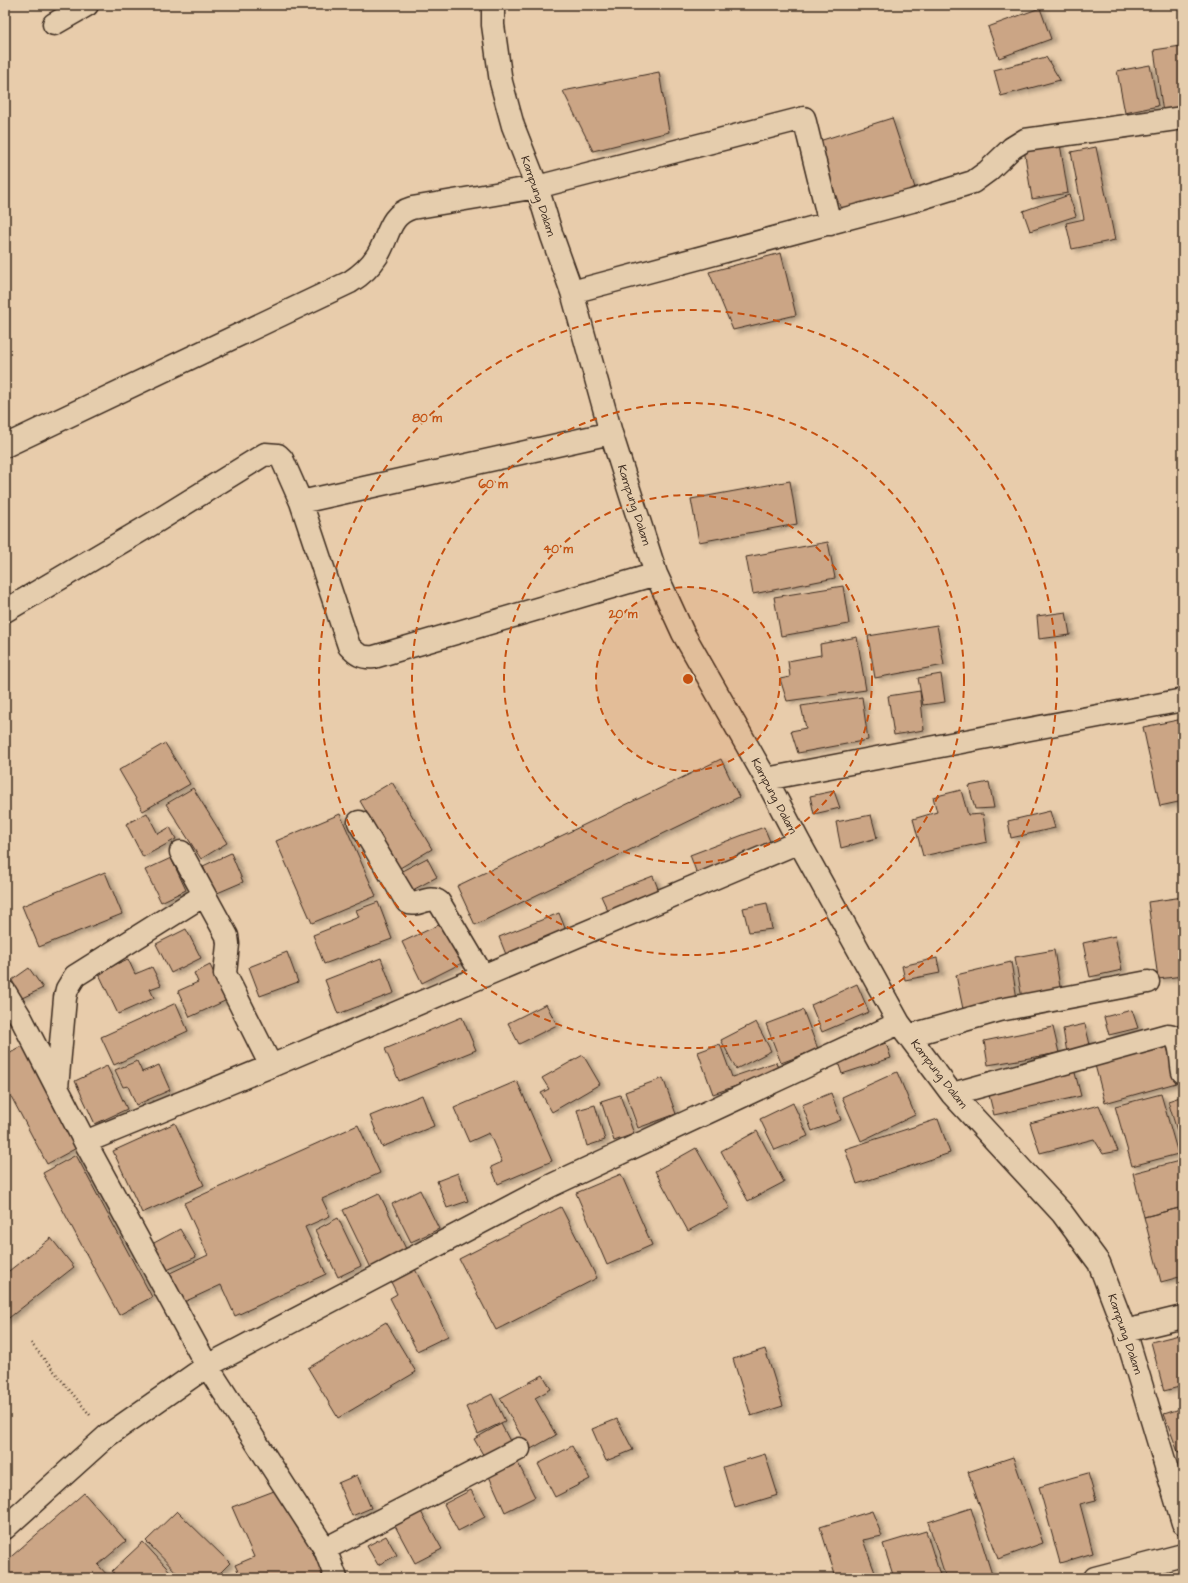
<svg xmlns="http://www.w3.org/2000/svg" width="1188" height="1583" font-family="'Architects Daughter',sans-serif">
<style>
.building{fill:#cba585;stroke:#3b2a1e;filter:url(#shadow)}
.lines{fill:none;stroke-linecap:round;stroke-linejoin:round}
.minor-casing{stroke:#3b2a1e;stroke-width:25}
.path{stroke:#3b2a1e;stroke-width:2.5;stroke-dasharray:1 3;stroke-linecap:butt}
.minor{stroke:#e5cdad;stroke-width:22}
.ring{fill:none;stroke:#c55010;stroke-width:2;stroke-dasharray:7 5}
.labels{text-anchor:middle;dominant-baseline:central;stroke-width:3.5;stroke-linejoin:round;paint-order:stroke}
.street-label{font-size:12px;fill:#3b2a1e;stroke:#e5cdad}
.centre{fill:#c55010;stroke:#e5cdad;stroke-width:2}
.ring-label{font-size:12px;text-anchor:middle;font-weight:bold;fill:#c55010;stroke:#e5cdad;stroke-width:3.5;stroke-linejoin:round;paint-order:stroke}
</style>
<defs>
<filter id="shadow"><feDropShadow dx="4.5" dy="2.5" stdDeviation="2" flood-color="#0004"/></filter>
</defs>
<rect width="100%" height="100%" fill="#e8ccab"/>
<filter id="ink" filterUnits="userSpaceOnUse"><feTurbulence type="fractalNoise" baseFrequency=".025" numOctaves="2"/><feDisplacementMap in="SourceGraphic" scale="8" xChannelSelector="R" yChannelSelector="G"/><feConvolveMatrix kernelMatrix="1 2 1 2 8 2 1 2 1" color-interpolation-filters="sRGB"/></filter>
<g filter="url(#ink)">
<path class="building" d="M1040,8l11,31 -52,19 -11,-31z
M1181,46l2,64 -20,3 -9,-63z
M1046,57l14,23 -59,16 -7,-26z
M1150,65l8,41 -33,7 -8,-42z
M659,72l10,60 -76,19 -30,-60z
M892,118l24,73 -71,29 -29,-78z
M1060,144l8,49 -36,6 -8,-50z
M1096,147l19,93 -43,9 -6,-26 18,-4 -13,-67z
M1069,195l7,21 -46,15 -7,-20z
M781,253l15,62 -63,15 -24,-58z
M790,481l7,43 -98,18 -8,-43z
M828,542l7,36 -82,16 -7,-37z
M843,586l6,38 -68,12 -7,-39z
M1066,612l4,23 -31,4 -2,-23z
M937,625l7,40 -69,13 -7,-42z
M857,637l9,53 -79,11 -7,-22 10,-2 -2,-16 33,-6 -1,-11z
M941,674l4,28 -22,3 -5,-27z
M920,691l4,39 -30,5 -6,-39z
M862,697l6,43 -70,13 -7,-22 15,-3 -5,-22z
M1183,719v82l-23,5 -17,-79z
M165,743l25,41 -47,27 -24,-41z
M721,759l18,38 -264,128 -18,-39z
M392,782l40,67 -32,19 -40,-67z
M989,782l5,26 -19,1 -6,-23z
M193,788l34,55 -26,16 -35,-55z
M961,790l7,25 15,-1 4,28 -64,14 -10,-37 24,-7 -4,-15z
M834,791l6,17 -26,6 -4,-18z
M1050,811l5,17 -44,10 -3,-17z
M147,813l11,21 12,-7 6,12 -33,18 -17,-33z
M340,814l36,82 -64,27 -36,-82z
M871,815l6,23 -36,10 -5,-26z
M764,827l8,19 -75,28 -7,-19z
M231,853l12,29 -28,12 -12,-28z
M171,858l15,32 -25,12 -16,-32z
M427,858l10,19 -26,14 -11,-19z
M105,872l17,42 -83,33 -17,-41z
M653,876l6,15 -51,20 -7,-15z
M1183,897v79l-25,3 -10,-77z
M378,902l14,37 -68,25 -11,-29 46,-18 -3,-7z
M767,903l5,26 -23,3 -6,-24z
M559,913l8,20 -60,24 -8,-20z
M443,923l19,40 -40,20 -20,-41z
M186,929l15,29 -30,15 -15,-29z
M1115,936l7,34 -32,7 -7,-34z
M1054,950l7,43 -39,6 -7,-42z
M287,952l11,30 -38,14 -11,-29z
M381,958l13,35 -56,21 -13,-34z
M937,958l3,15 -35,7 -3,-14z
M128,959l7,15 17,-7 9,18 -11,4 4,9 -36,16 -20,-42z
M1011,962l6,37 -54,10 -7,-34z
M210,965l17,35 -37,17 -12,-26 20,-9 -4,-9z
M29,968l14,20 -23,11 -8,-19z
M857,984l12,28 -47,20 -11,-27z
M176,1003l12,28 -74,34 -13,-28z
M546,1004l11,21 -38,19 -11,-21z
M803,1010l15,39 -37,14 -15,-39z
M1132,1010l6,18 -29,7 -5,-18z
M462,1017l14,33 -77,31 -14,-32z
M756,1022l15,29 -35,18 -15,-29z
M1085,1024l6,25 -24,4 -4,-24z
M1053,1027l6,26 -71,12 -4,-24z
M28,1043l54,102 -35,19 -42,-79v-29z
M886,1043l5,15 -49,16 -5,-15z
M720,1044l12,33 44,-15 3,9 -66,23 -15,-42z
M1167,1046l9,37 -71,20 -10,-38z
M583,1055l17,29 -48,28 -11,-19 8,-4 -7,-11z
M137,1061l5,11 17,-7 11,25 -34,15 -8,-19 -5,1 -8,-17z
M107,1066l20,43 -32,15 -20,-43z
M1074,1069l7,27 -87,19 -5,-20z
M897,1072l18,43 -54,26 -19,-44z
M663,1078l13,36 -38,14 -13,-36z
M517,1081l35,80 -54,23 -7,-17 11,-5 -13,-29 -20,9 -15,-34z
M831,1093l10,27 -29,11 -10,-26z
M1161,1094l17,60 -46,12 -17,-60z
M422,1095l12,31 -52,21 -12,-31z
M620,1095l14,39 -20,7 -13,-40z
M1183,1096v55l-15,-50z
M793,1103l15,33 -33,14 -15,-31z
M595,1105l10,35 -18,6 -10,-36z
M1099,1105l19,46 -15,3 -9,-15 -54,14 -10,-30z
M938,1119l12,34 -93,31 -12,-35z
M175,1123l29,62 -62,28 -29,-62z
M358,1125l22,48 -58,26 8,17 -25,11 21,47 -91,42 -14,-31 -37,17 -14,-29 38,-18 -24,-52z
M757,1131l27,51 -36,19 -27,-50z
M696,1148l34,60 -42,23 -33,-60z
M76,1155l76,142 -33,18 -76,-142z
M1183,1160v47l-39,10 -11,-44z
M458,1173l10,28 -21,7 -10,-27z
M621,1174l31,71 -45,20 -31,-72z
M420,1190l19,39 -28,13 -19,-38z
M379,1193l28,58 -36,17 -28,-58z
M561,1207l36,71 -101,52 -37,-71z
M1183,1207v69l-22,6 -17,-65z
M338,1218l23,48 -23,11 -23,-47z
M180,1229l16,28 -29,13 -15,-26z
M51,1238l23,29 -69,54v-47z
M415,1269l33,67 -31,15 -27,-53 7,-4 -6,-12z
M386,1322l30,50 -78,46 -30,-50z
M1179,1335l4,16v35l-19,5 -13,-49z
M765,1349l18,57 -32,10 -18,-57z
M543,1375l8,14 -16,9 21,37 -27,15 -29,-52z
M492,1394l13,27 -27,13 -12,-27z
M1183,1408v42l-5,2 -14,-38z
M617,1419l16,31 -27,11 -14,-32z
M501,1424l10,19 -26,15 -11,-19z
M572,1446l18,33 -35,18 -17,-33z
M765,1454l13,41 -43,13 -12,-41z
M1013,1457l30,86 -45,16 -30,-87z
M517,1461l18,36 -30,15 -17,-38z
M1088,1473l8,27 -16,4 13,49 -33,10 -21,-76z
M357,1475l14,33 -19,8 -14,-33z
M282,1488l43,90h-84l-6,-13 19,-8 -22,-50z
M471,1490l14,27 -27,14 -14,-27z
M84,1493l42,48 -28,24 12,13h-105v-16z
M971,1508l22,70h-47l-18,-56z
M420,1510l22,39 -27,14 -21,-39z
M177,1511l53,52 -15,15h-33l-36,-37z
M872,1511l10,25 -19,4 14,38h-41l-16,-51z
M926,1531l15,47h-47l-11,-34z
M386,1536l11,19 -19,10 -11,-19z
M143,1542l33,36h-58l-6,-7z"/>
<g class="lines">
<g class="minor-casing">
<path id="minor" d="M493,5v20l8,57 12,44 24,61 15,49 20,56 39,141 45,141 27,59 83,146 33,63 100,181 53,71 110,119 37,50 26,68 58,192
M54,24l33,-19
M572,292l340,-91 61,-19 15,-11 24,-23 13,-8 158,-22
M611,433l-310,69 48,144c8,9 13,12 25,11l282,-83
M5,446l345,-164c11,-7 20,-15 27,-26 12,-18 11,-41 35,-48l125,-21 267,-69 26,106
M5,611l152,-90 108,-67 13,1 4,4 19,43
M766,779l417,-79
M359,822l48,80c10,6 22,-8 32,0l44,74
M799,842l-528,224 -186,76 122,224 343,-180 349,-163
M181,852l46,84 1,8 -3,30 46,92
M5,992l16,26 64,124
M908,1036l92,-26 148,-28
M57,1088l8,-90 2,-9 8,-13 129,-81
M952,1094l215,-59c16,0 13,25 16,37
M1125,1331l58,-14
M5,1528l102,-92 100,-70 118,183 194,-100
M325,1549l11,29
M1095,1578l88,-23"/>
</g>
<path class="path" d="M31,1343l59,72"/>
<use href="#minor" class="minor"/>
</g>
</g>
<circle cx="688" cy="679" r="92" fill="#c55010" fill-opacity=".12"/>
<g class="ring">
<circle cx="688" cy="679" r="92"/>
<circle cx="688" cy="679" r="184"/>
<circle cx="688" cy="679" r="276"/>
<circle cx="688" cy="679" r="369"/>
</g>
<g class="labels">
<g class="street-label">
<text transform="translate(538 196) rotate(71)">Kampung Dalam</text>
<text transform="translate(634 505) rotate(72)">Kampung Dalam</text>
<text transform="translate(774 796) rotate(62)">Kampung Dalam</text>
<text transform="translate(939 1074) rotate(52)">Kampung Dalam</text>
<text transform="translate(1125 1334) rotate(71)">Kampung Dalam</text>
</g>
</g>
<circle cx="688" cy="679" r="6" class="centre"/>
<g class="ring-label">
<text x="427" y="422">80 m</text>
<text x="493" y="488">60 m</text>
<text x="558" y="553">40 m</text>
<text x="623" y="618">20 m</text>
</g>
<rect width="1188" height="1583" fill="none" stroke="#e5cdad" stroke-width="20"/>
<rect x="10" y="10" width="1168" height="1563" fill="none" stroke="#3b2a1e" stroke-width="1.5" filter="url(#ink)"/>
</svg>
